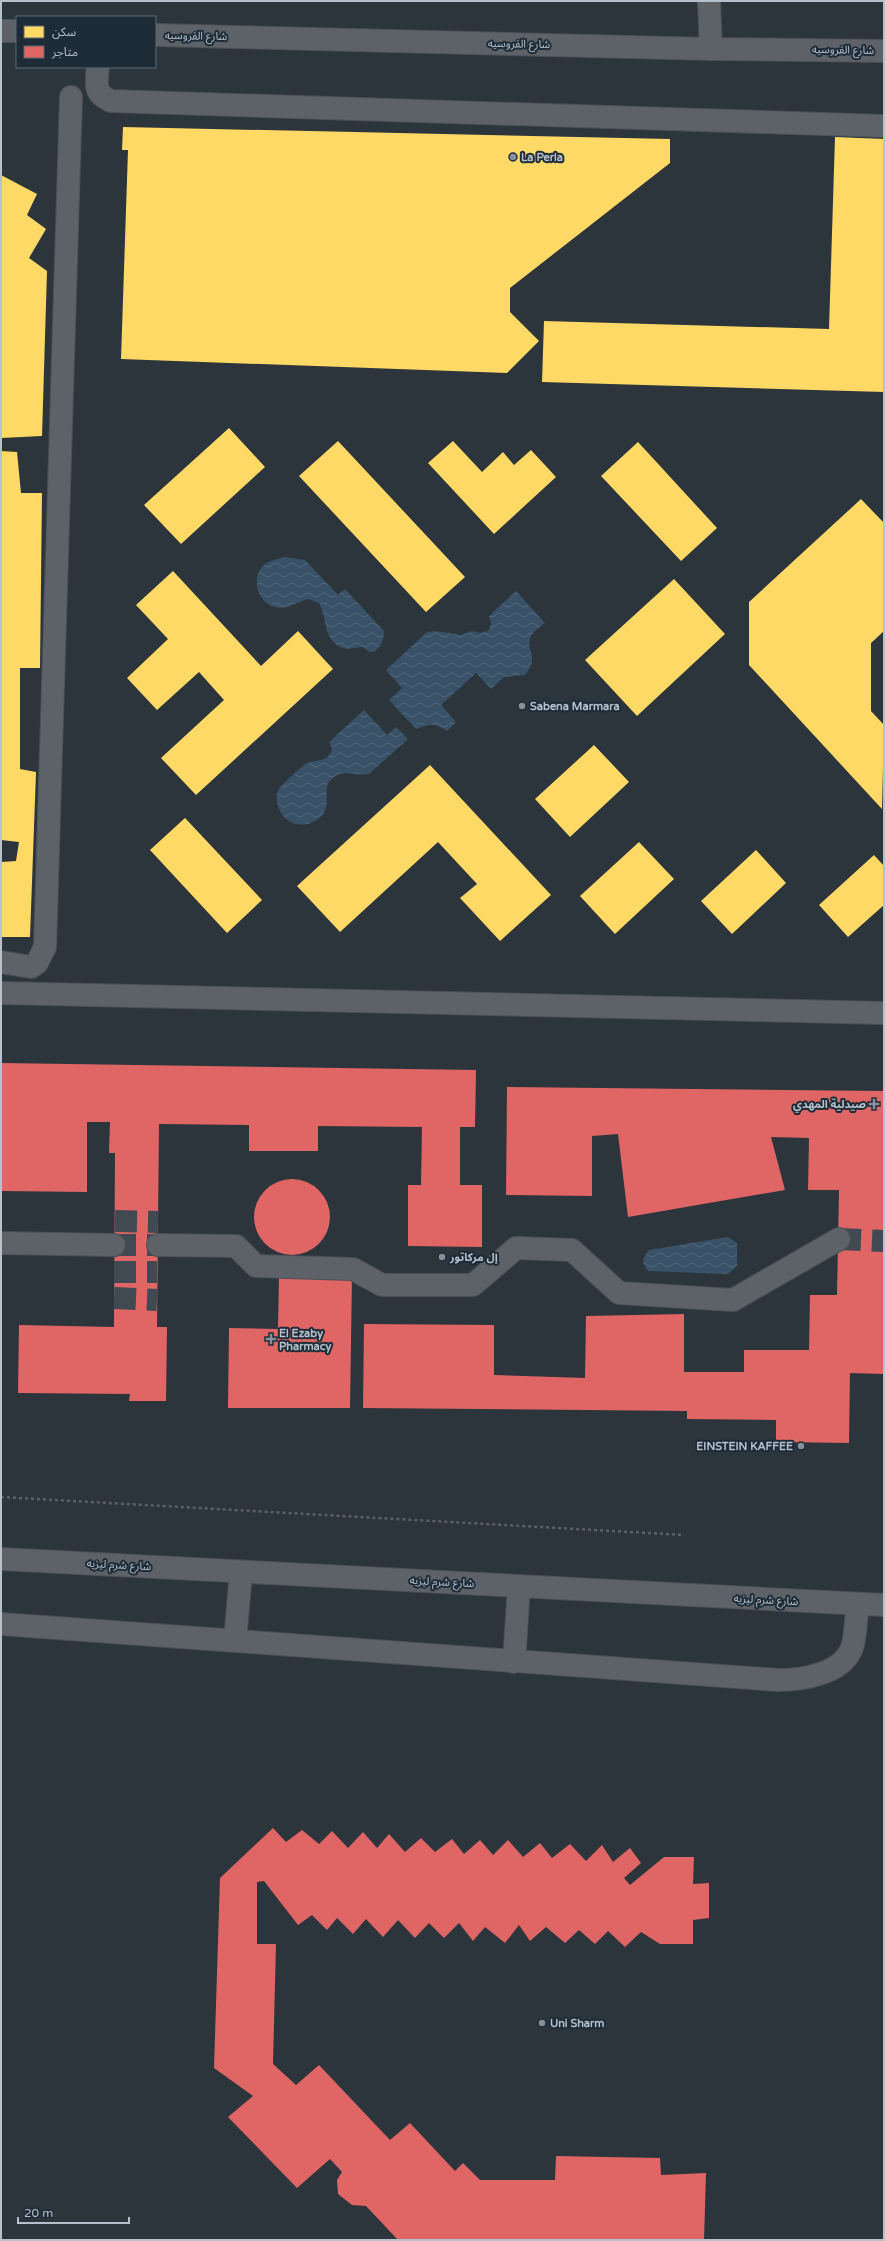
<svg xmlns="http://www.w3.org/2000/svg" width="885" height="2241" font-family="'Varela Round','Noto Sans Arabic',sans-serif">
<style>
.water{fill:url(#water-waves)}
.homes{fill:#ffd966}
.shops{fill:#e06666}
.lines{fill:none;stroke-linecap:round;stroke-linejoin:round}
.minor-tunnel{stroke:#414952;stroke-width:22;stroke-dasharray:22 11;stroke-linecap:butt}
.minor-casing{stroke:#4b5056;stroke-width:24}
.path{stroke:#5a6166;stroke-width:2.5;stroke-dasharray:3 3;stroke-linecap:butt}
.minor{stroke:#5d6269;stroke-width:22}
.poi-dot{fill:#86909a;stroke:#1e2c38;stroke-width:1.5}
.labels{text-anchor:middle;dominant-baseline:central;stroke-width:4;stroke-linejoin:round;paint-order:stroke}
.street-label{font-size:11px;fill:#b7c1cc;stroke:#1e2c38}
.poi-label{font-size:11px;font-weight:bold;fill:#b7c1cc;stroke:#1e2c38;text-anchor:start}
</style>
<defs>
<pattern id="water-waves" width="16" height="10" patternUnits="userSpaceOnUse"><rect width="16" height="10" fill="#395268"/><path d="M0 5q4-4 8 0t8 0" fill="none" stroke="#53697c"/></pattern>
</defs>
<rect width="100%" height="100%" fill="#2c343c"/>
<path class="water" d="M285,557l20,3 33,35 7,-6 39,42c0,10 -3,15 -10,21h-5l-6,-5c-5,0 -12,2 -16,2 -25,-5 -19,-30 -28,-46l-11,-4c-11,3 -21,11 -33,8 -17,-4 -24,-27 -13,-40 5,-6 15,-8 23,-10z
M516,591l29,32c-4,3 -11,8 -14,13 -7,15 10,20 -6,39l-21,2 -13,12 -15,-16 -35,32 15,17 -9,9c-12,-8 -18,-7 -31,-2l-27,-29 13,-12 -16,-18 41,-38 8,-1 26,4 11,-4 8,2 8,-2 3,-7 -2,-8z
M364,710l23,25 9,-8 12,12 -39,35c-11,3 -25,-5 -35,3 -12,8 -5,20 -8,31 -4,15 -25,21 -37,13 -7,-4 -11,-12 -12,-20 -1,-4 0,-9 2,-12 2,-4 25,-25 29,-26 11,-4 20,-1 24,-14l-3,-7z
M728,1237l9,6v23l-9,8 -80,-3c-7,-9 -6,-12 1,-21z"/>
<path class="homes" d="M123,127l547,12v24l-160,125v24l29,29 -32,32 -386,-14 7,-209h-6z
M835,137l49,2v253l-342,-10 2,-61 285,8z
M1,175l36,19 -10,21 19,14 -17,29 18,13 -5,165 -41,2z
M229,428l36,39 -84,77 -37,-39z
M338,441l127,136 -39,35 -127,-136z
M453,441l29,31 21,-20 11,13 17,-15 25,27 -62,57 -66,-71z
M638,442l79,86 -36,33 -80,-85z
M1,451l16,1 4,41h21l-2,175h-20v101l16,3 -6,165h-29v-75l15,-1 3,-19 -18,-2z
M861,499l23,24v108l-13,12v68l13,14 -2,84 -133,-144v-63z
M173,571l88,95 37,-35 35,38 -137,126 -35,-37 63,-58 -25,-28 -42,38 -30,-32 41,-39 -32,-34z
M674,579l51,55 -88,82 -52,-56z
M594,745l35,37 -59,55 -35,-38z
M430,765l121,130 -51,46 -40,-43 17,-14 -39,-42 -98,90 -43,-46z
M185,818l77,82 -35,33 -77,-83z
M639,842l35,37 -59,55 -35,-38z
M756,850l30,33 -54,51 -31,-33z
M874,855l10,11v39l-36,32 -29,-32z"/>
<path class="shops" d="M1,1063l475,7 -1,57h-15v58h22v62l-74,-1v-61h13l1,-58 -104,-1v25h-69v-26l-90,-1 -2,203h10l-1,74h-37l1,-7 -112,-1 1,-68 95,2 1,-174h-6l1,-31h-23v70l-86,-1z
M507,1087l377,4v283l-34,-1 -1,70 -73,-1v-22l-89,-1v-8l-324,-3 1,-84 130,1v50l91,3 1,-62 98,-2v58h60v-22h65l1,-55h27l2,-105h-31l1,-52 -38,-1 14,53 -157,27 -10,-83 -26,2v60l-86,-1z
M254 1217a38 38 0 1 1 76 0a38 38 0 1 1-76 0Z
M279,1275h73l-2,133h-122l1,-80 49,1z
M273,1828l13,14 16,-12 17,14 13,-13 16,17 15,-16 14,16 12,-14 16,18 16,-14 14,14 17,-13 12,15 16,-14 13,15 15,-15 15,17 17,-14 12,15 18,-14 16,17 16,-16 11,17 17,-14 11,15 -17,15 6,7 34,-28h30l-1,27 16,-1v35l-16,2v24h-33l-19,-12 -16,15 -17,-16 -13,13 -16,-14 -14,13 -19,-16 -16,14 -11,-16 -14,18 -20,-16 -12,14 -14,-18 -15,15 -15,-15 -14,15 -17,-18 -15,17 -17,-18 -13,15 -16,-16 -10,12 -15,-15 -14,10 -34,-44 -7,1v62h19l-3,120 23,21 23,-20 71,75 20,-17 45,48 8,-8 17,17h75l1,-24 104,2 1,17 45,-2 -2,67h-306l-32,-34 -14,-1 -14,-11 -1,-14 5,-8 -12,-13 -33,29 -69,-71 25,-21 -39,-28 6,-190z"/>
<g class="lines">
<path class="minor-tunnel" d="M115,1221l43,1
M839,1239l45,2
M114,1245h44
M114,1272h43
M114,1298l43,2"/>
<g class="minor-casing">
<path id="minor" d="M709,1l2,48
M1,31h16
M155,35l556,14 173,2
M98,67c-2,17 -4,27 13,34l773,25
M1,962l30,5 6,-4 8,-16 26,-850
M1,993l883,20
M1,1243l113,2
M158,1245l78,1 20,20 97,3 29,16h91l43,-37 56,2 47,43 114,7 106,-61
M1,1559l883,46
M1,1624l777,56c24,0 68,-6 75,-36 3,-13 3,-27 5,-40
M235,1641l6,-69
M514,1662l5,-76"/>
</g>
<path class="path" d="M1,1497l683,38"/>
<use href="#minor" class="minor"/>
</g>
<g class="poi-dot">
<circle cx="513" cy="157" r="4"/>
<circle cx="522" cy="706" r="4"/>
<path d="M872 1098h4v4h4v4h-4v4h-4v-4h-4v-4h4z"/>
<circle cx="442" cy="1257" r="4"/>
<path d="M269 1333h4v4h4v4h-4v4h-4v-4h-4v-4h4z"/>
<circle cx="801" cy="1446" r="4"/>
<circle cx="542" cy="2023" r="4"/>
</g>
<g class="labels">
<g class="street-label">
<text transform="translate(196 36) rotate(1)">شارع الفروسيه</text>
<text transform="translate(519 44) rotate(1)">شارع الفروسيه</text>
<text transform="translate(843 50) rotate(1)">شارع الفروسيه</text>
<text transform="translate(119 1565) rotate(3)">شارع شرم ليزيه</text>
<text transform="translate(442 1582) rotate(3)">شارع شرم ليزيه</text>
<text transform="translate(766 1600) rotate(3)">شارع شرم ليزيه</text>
</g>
<g class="poi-label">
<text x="521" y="157">La Perla</text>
<text x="530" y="706">Sabena Marmara</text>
<text x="866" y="1104" text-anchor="end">صيدلية المهدي</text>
<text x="450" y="1257">إل مركاتور</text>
<text x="279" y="1333">El Ezaby<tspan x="279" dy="13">Pharmacy</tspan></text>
<text x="793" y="1446" text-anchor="end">EINSTEIN KAFFEE</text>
<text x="550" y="2023">Uni Sharm</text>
</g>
</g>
<rect width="885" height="2241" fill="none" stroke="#b7c1cc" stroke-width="4"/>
<rect x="16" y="16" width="140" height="52" fill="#1e2c38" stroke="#5b6873"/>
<rect x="24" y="26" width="20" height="12" fill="#ffd966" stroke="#5b6873"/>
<text x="52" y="36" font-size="12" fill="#b7c1cc">سكن</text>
<rect x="24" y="46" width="20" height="12" fill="#e06666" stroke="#5b6873"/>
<text x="52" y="56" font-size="12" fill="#b7c1cc">متاجر</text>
<path d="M18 2217v6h111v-6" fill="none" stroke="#b7c1cc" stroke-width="2"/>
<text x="24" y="2217" font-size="12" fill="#b7c1cc" stroke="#1e2c38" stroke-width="3" paint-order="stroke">20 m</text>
</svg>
